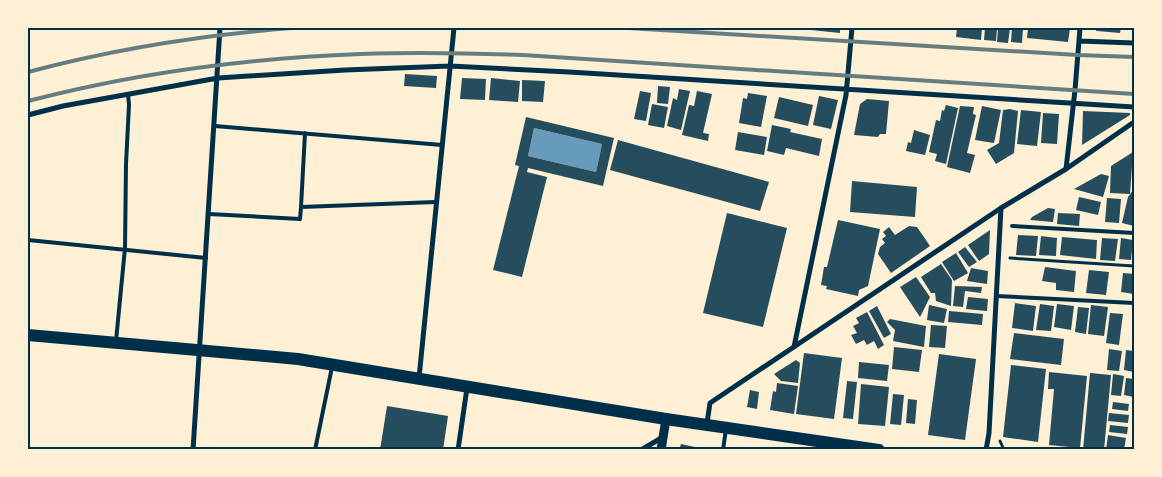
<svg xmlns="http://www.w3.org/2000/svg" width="1162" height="477" font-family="'Space Grotesk',sans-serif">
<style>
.water{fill:#669bbc}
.building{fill:#264d5e;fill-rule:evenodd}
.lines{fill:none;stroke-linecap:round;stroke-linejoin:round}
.path{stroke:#003049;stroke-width:3}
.service{stroke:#003049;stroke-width:4}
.minor{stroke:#003049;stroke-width:5}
.tertiary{stroke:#003049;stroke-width:9}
.primary{stroke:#003049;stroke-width:12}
.rail{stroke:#657d81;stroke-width:4}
.neatline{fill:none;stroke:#003049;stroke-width:2}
</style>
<rect width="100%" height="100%" fill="#fdf0d5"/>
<path class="water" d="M534,128l68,16 -6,28 -68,-16z"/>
<path class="building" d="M811,28h29v5l-29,-3z
M957,28h25l-1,12 -25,-3z
M985,28h12l-1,13 -12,-1z
M998,28h12l-2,15 -11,-1z
M1012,28h11l-1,15 -11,-1z
M1028,28h42l-2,14 -41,-4z
M1092,28h29l-1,5 -23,-2z
M405,74l32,2 -1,12 -32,-2z
M462,78l24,1 -1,21 -25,-1z
M491,78l29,3 -2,21 -29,-2z
M522,80l23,1 -2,21 -21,-1z
M658,86l12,1 -2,17 -11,-1z
M679,89l11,2 -9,39 -14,-4 6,-28 4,2z
M640,91l11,2 -5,28 -12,-2z
M697,91l15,3 -9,39 6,1 -1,7 -26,-6 7,-30 5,1z
M748,93l19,3 -6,31 -22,-4 4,-25 4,1z
M819,96l19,4 -7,29 -18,-4z
M779,97l34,8 -5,21 -34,-8z
M867,99l22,2 -3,33h-6l-2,3 -24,-2 6,-31z
M652,104l16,3 -4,21 -16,-3z
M946,105l12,3 -12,56 -11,-3 2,-7 -8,-2 7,-32 4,1 2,-11 2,1z
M960,106l14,1 -1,7 3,1 -9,38 8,2 -5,18 -23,-6z
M982,106l19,4 -7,33 -19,-3z
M1010,109l8,2 -4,42 -18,11 -9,-14 12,-7 4,-33z
M1021,110l20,2 -4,34 -20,-2z
M1083,111l47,2v2l-48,30z
M1043,113l16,1 -2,30 -16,-1z
M526,117l88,21 -11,48 -75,-18 -1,4 20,5 -25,100 -29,-7 26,-104 -4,-1zM534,128l68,16 -6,28 -68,-16z
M772,125l19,4 -1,3 32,7 -3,17 -33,-8 -2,7 -17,-4z
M914,130l16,5 -5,20 -19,-4 2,-9 3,1z
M738,132l29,5 -3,18 -29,-5z
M618,140l151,42 -9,29 -150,-41z
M1133,152l-3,42 -20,-1 1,-27z
M1101,174l8,2 -6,21 -29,-8z
M852,181l65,6 -2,30 -65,-5z
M1134,189v37l-12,-3 6,-26z
M1079,197l22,5 -3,13 -22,-5z
M1107,198l14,1 -2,24 -14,-1z
M1048,208l7,1 -2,13 -23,-2 2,-3z
M727,213l60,15 -24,99 -60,-14z
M1058,213l22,1 -1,12 -22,-2z
M838,220l42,9 -12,57 -9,4 -1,6 -32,-7 1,-3 -6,-1 3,-18h3z
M909,226l8,1 13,19 -39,27 -13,-19 2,-7 5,-4 -3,-4 4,-3 -3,-4 6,-5 6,8z
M990,230l-1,24 -10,7 -11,-16z
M1018,235l20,1 -2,20 -20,-1z
M1041,236l16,2 -1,18 -17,-1z
M1062,237l35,3 -1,19 -36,-4z
M1102,238l16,1 -3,22 -15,-1z
M1121,238l12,2 -2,20 -12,-1z
M965,247l12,15 -8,5 -11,-15z
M956,253l12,20 -14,8 -12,-19z
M941,264l11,16 -1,26 -15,-5 -1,-8h-4l-10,-16z
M1045,267l31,4 -2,21 -18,-2v-7l-14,-2z
M971,268l17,3 -1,13 -20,-3z
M1089,270l20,2 -3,23 -20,-2z
M1123,273l11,1v20l-13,-2z
M916,277l14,20 -10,20 -20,-30z
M955,286l27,1 -1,6 -16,-2 -2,16 -10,-1z
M968,297l20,2 -1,12 -21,-2z
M1015,303l21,3 -3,25 -21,-3z
M1040,304l14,2 -3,25 -15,-1z
M1057,304l17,2 -3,24 -17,-3z
M929,305l18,4 -3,14 -17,-3z
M1091,305l17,2 -4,29 -16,-2z
M877,306l14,28 -7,4 -15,-27z
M1078,307l11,1 -3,26 -11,-2z
M949,311l34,3 -1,11 -34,-3z
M867,312l17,33 -6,4 -4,-8 -7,4 -3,-5 -8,4 -5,-9 6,-2 -4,-7 6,-3 -3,-5z
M1110,313l13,1 -4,31 -13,-2z
M890,319l36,7 -2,21 -31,-6 2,-11 -8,-8z
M931,325l16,1 -2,22 -16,-1z
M1014,333l50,6 -3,26 -51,-6z
M894,347l28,3 -3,22 -27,-3z
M1109,349l13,2 -3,20 -12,-1z
M1126,350l8,1v21l-10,-2z
M804,353l38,5 -8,61 -38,-5z
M939,354l37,5 -11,81 -37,-5z
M796,360l4,3 -2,20 -17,-2 -7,-7z
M859,362l30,3 -2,16 -29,-3z
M1011,365l35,4 -8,73 -35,-5z
M1049,372l38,4 -7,72 -31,-3 5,-56h-6z
M1090,373l21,2 -7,75h-21z
M1113,374l11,2 -3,20 -10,-1z
M1126,378l8,1v18l-10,-2z
M847,381l10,1 -4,37 -10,-1z
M777,383l21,3 -4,28 -24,-4 3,-19 3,1z
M861,384l28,3 -4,39 -27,-2z
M750,390l9,2 -2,17 -10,-2z
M893,394l11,1 -3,30 -11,-1z
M908,399l9,1 -2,24 -9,-1z
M1113,402l16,2 -1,7 -16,-2z
M387,406l61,10 -5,34h-63z
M1109,413l20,2 -1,8 -20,-2z
M1110,425l18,2 -1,7 -18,-2z
M1108,435l18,3 -2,12h-18z
M681,444l14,3v3h-16z"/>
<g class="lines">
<path class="path" d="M1010,258l124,8
M1000,441l4,9"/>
<path class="service" d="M215,126l227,19
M301,207l4,-74
M209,214l91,5 1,-12 135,-5
M1012,226l122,7
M28,240l178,18
M996,296l138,7
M116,341l9,-93 1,-84 3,-59 -1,-11
M315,450l17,-83
M723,450l3,-21
M1134,450v-19"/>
<path class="minor" d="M1079,41l55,2
M28,115l35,-9 155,-28 127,-8 105,-4 119,6 565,35
M1066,169l9,-79 5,-62
M794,347l52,-252 6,-67
M419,378l35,-350
M707,423l3,-20 291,-195 65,-39 68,-47
M193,450l27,-422
M458,450l9,-62
M641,450l22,-13
M986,450l3,-17 12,-225"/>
<path class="tertiary" d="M661,450l5,-31"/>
<path class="primary" d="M28,335l270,24 368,60 213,31"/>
<path class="rail" d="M628,28l450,27 56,2
M28,72c86,-23 175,-37 264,-44
M28,101c108,-28 221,-43 333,-47 54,-2 108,-1 162,1l611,39"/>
</g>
<rect width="1162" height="477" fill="none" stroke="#fdf0d5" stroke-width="58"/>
<rect x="29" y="29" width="1104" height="419" class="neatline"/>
</svg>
